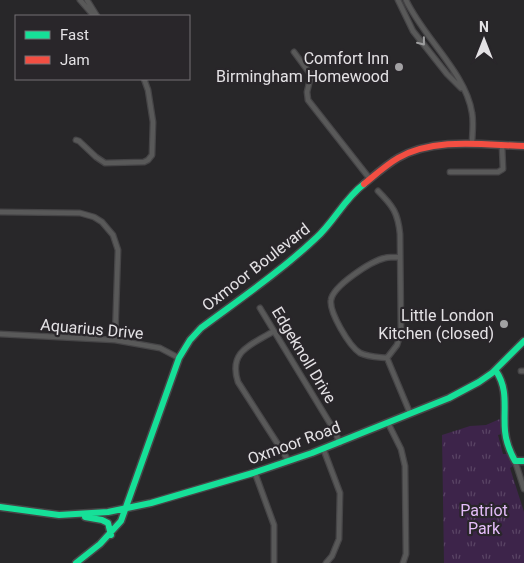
<svg xmlns="http://www.w3.org/2000/svg" width="524" height="563" font-family="Roboto,sans-serif">
<style>
.park{fill:url(#park-tufts)}
.lines{fill:none;stroke-linecap:round;stroke-linejoin:round}
.street-casing{stroke:#464547;stroke-width:7}
.fast-casing{stroke:#464547;stroke-width:9}
.jam-casing{stroke:#464547;stroke-width:9}
.street{stroke:#595959;stroke-width:4.5}
.fast{stroke:#16e098;stroke-width:6}
.jam{stroke:#f24e42;stroke-width:6}
.oneway{stroke:#9e9e9f}
.poi-dot{fill:#a2a1a3;stroke:#29262a;stroke-width:2}
.labels{text-anchor:middle;dominant-baseline:central;stroke-width:4.5;stroke-linejoin:round;paint-order:stroke}
.poi-label{font-size:16px;fill:#e4e2e5;stroke:#29262a;text-anchor:end}
.street-label{font-size:16px;fill:#e4e2e5;stroke:#29262a}
.park-label{font-size:16px;fill:#e4bdf9;stroke:#29262a}
</style>
<defs>
<pattern id="park-tufts" width="24" height="20" patternUnits="userSpaceOnUse" patternTransform="scale(1.25)"><rect width="24" height="20" fill="#3d244a"/><path d="M3 7l-1-3M5 7V3M7 7l1-3M15 17l-1-3M17 17v-4M19 17l1-3" fill="none" stroke="#594464"/></pattern>
</defs>
<rect width="100%" height="100%" fill="#282729"/>
<path class="park" d="M502,418v16l-4,1 5,19h4l6,12 -3,2 14,44v51h-80l-2,-128 28,-9 16,-1z"/>
<g class="lines">
<g class="street-casing">
<path id="street" d="M80,0l14,16
M87,0l10,16
M398,0l15,31 34,43 14,14
M406,0c17,37 60,73 66,113 2,10 0,22 0,31
M294,52l17,23 -4,17 1,8 62,79
M76,140l3,1 17,16 9,6 39,-1 4,-2 4,-5 1,-33 -5,-32 -4,-11
M450,172h48l5,-3 -1,-23
M378,191c15,15 20,22 22,43l1,99 -4,12 -10,13
M0,212l80,1 14,4 8,5 11,13 5,15 -3,90
M260,308l74,122 6,13
M274,331c-23,14 -46,20 -36,51l50,78
M0,334l115,6 45,8 19,10
M387,358c-9,-1 -19,-1 -27,-5 -11,-7 -31,-41 -29,-53 2,-14 40,-39 54,-42 4,-1 10,-1 15,-1
M387,358l23,55
M521,371h3
M388,423l13,26 4,17 1,88 -3,9
M323,448l17,45 -1,46 -7,17 -6,7
M515,461l9,28
M255,473l19,52v38"/>
</g>
<g class="fast-casing">
<path id="fast" d="M496,371c13,19 7,39 9,60 1,11 5,21 10,30h9
M0,507l59,8 49,-3 43,-9 102,-30 59,-20 137,-55 30,-16 13,-9 32,-32
M85,517l17,3 6,3 3,12
M76,563l24,-19 21,-23 58,-163 11,-18 11,-12c39,-29 80,-57 115,-90 18,-16 28,-39 48,-54"/>
</g>
<g class="jam-casing">
<path id="jam" d="M364,184c11,-9 22,-19 34,-26 37,-21 86,-13 126,-12"/>
</g>
<use href="#street" class="street"/>
<use href="#fast" class="fast"/>
<use href="#jam" class="jam"/>
</g>
<defs><path id="oneway-chevron" d="M-2-3.5L2.5 0L-2 3.5" fill="none" stroke-width="1.6" stroke-linecap="round" stroke-linejoin="round" transform="scale(1.25)"/></defs>
<use class="oneway" href="#oneway-chevron" transform="translate(422 42) rotate(52)"/>
<g class="poi-dot">
<circle cx="399" cy="67" r="5"/>
<circle cx="504" cy="324" r="5"/>
</g>
<g class="labels">
<g class="poi-label">
<text x="389" y="58">Comfort Inn<tspan x="389" dy="18">Birmingham Homewood</tspan></text>
<text x="494" y="315">Little London<tspan x="494" dy="18">Kitchen (closed)</tspan></text>
</g>
<g class="street-label">
<text transform="translate(256 267) rotate(-38)">Oxmoor Boulevard</text>
<text transform="translate(92 329) rotate(5)">Aquarius Drive</text>
<text transform="translate(304 355) rotate(59)">Edgeknoll Drive</text>
<text transform="translate(294 443) rotate(-20)">Oxmoor Road</text>
</g>
<g class="park-label">
<text x="484" y="510">Patriot<tspan x="484" dy="18">Park</tspan></text>
</g>
</g>
<rect x="15" y="15" width="175" height="65" fill="#29262a" stroke="#747175"/>
<rect x="25" y="31" width="25" height="8" fill="#16e098" stroke="#747175"/>
<text x="60" y="40" font-size="15" fill="#e4e2e5">Fast</text>
<rect x="25" y="56" width="25" height="8" fill="#f24e42" stroke="#747175"/>
<text x="60" y="65" font-size="15" fill="#e4e2e5">Jam</text>
<g transform="translate(484 40)" stroke="#29262a" stroke-width="4" paint-order="stroke">
<path d="M0-4L9 19L0 12L-9 19Z" fill="#e4e2e5"/>
<text y="-8" font-size="14" font-weight="bold" text-anchor="middle" fill="#e4e2e5">N</text>
</g>
</svg>
